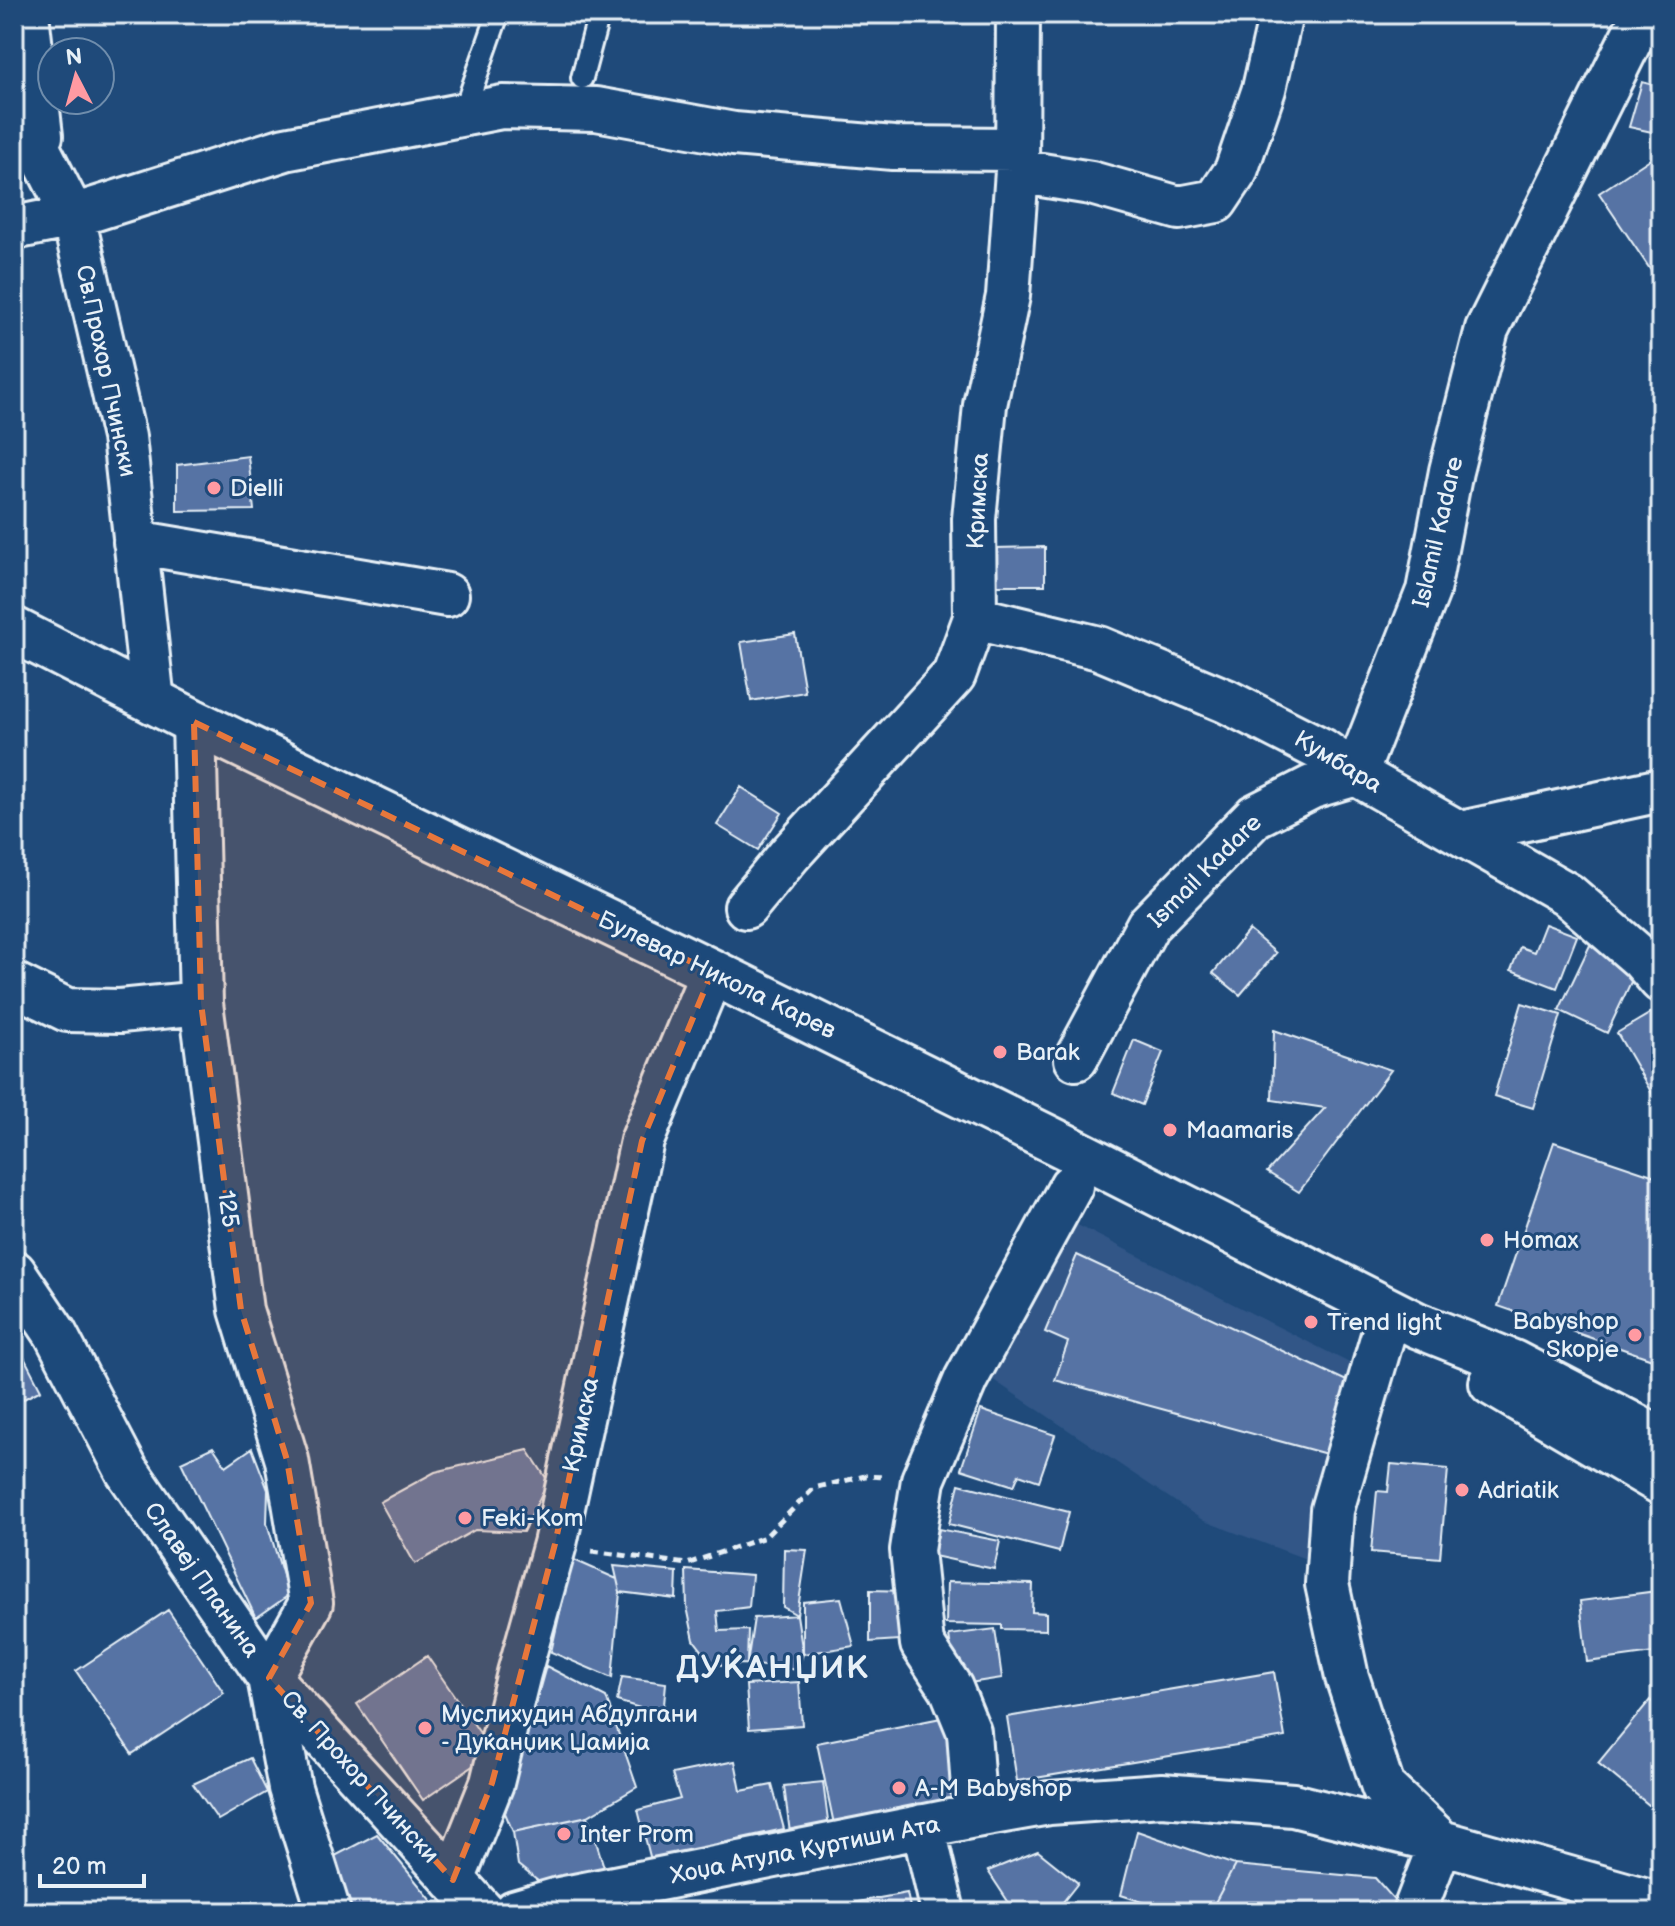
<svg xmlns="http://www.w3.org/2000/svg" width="1675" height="1926" font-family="'Balsamiq Sans',sans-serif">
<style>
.built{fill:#305687}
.building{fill:#5773a4;stroke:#e8f1f8;stroke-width:2}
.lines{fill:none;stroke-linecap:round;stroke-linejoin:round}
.lane-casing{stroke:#e8f1f8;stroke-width:26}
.street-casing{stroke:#e8f1f8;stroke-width:48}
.secondary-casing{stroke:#e8f1f8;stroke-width:50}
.path{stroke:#e8f1f8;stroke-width:5;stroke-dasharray:8 6;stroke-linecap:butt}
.lane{stroke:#1f4a7a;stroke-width:20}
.street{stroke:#1f4a7a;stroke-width:42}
.secondary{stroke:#1f4a7a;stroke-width:44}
.marked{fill:#e8773b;fill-opacity:0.2;stroke:#e8773b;stroke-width:6;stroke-dasharray:16 10;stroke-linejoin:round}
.poi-dot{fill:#ff9aa2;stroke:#1f4a7a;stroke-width:3}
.labels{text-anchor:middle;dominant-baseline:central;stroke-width:6;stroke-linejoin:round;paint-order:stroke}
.street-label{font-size:24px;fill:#e8f1f8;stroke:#1f4a7a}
.poi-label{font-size:24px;fill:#e8f1f8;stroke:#1f4a7a;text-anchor:start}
.district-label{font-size:32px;font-weight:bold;letter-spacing:2px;fill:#e8f1f8;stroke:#1f4a7a}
</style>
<rect width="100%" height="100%" fill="#1f4a7a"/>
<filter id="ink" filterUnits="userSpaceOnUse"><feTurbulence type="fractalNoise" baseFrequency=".0125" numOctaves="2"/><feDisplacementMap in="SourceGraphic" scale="16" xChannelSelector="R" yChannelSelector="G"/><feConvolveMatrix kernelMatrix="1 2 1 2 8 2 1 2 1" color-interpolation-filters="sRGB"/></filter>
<g filter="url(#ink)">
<path class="built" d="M1046,1209l351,178 -83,175 -110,-41 -242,-162z"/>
<path class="building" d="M1642,82l19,5v47l-32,-7z
M1659,153l2,113 -9,6 -53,-79z
M248,456l6,54 -77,1v-46z
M1045,547v38h-49l-1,-37z
M795,634l10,58 -54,9 -10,-59z
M741,787l41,26 -24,37 -41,-25z
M1545,924l32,12 -20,52 -46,-18 9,-23 14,5z
M1249,930l27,23 -36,42 -27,-22z
M1590,945l48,22 -31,66 -48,-23z
M1522,1003l39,12 -28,93 -39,-12z
M1661,1007v86l-7,4 -37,-64z
M1274,1030l117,40 -92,122 -32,-20 58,-64 -53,-8z
M1134,1040l29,12 -21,53 -29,-12z
M1554,1142l107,36v184l-163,-56z
M1077,1255l274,128 -17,73 -279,-76 13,-38 -23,-10z
M14,1338l27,52 -27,14z
M981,1410l74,25 -16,46 -20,-7 -5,12 -53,-17z
M213,1447l13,19 26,-18 16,42 -1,33 22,72 -33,23 -75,-156z
M528,1450l20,31 -25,51 -48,-2 -60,34 -35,-62 55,-30z
M1391,1464l57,5 -8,89 -69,-6 6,-61 11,1z
M959,1484l110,28 -10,40 -110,-28z
M939,1529l61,12 -6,28 -60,-13z
M784,1549l23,1 -10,65 -14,-8z
M572,1559l45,20 3,13 -8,86 -61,-26z
M614,1566l63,6 -1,27 -56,-7z
M686,1570l66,5 -3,32 -32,4 2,20 29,-1 -1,34 -34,1 -19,-25 -7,-33z
M947,1582l86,2 -1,28 14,1v17l-44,-1v-4l-56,-1z
M870,1590l38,1 6,48 -44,3z
M1657,1591l4,61 -74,10 -7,-61z
M841,1598l13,48 -51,8v-52z
M168,1610l56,83 -92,61 -56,-83z
M797,1615l6,39 -5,16 -51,-6 7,-46z
M995,1629l7,49 -46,7 -7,-50z
M427,1656l66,96 -70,48 -66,-96z
M546,1666l60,31 31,90 -49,29 -75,16 -8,-19z
M1274,1672l11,65 -268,44 -10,-64z
M622,1677l44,6 -3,32 -46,-14z
M799,1682l3,43 -53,4 -3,-44z
M1650,1700l11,10v93l-6,7 -57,-47z
M951,1716l18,86 -134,27 -18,-86z
M250,1758l17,34 -49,28 -25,-36z
M735,1761l6,30 31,-6 12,44 -42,9 7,14 -95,20 -16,-62 42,-11 -8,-25z
M823,1782l6,46 -39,5 -6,-47z
M588,1816l20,64 -44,6 -26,-5 -20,-16 -5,-33z
M1137,1831l98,34 -25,47h-37l-52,-17z
M377,1834l64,78h-91l-19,-54z
M1038,1851l40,32 -23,29h-40l-27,-41z
M1235,1865l140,13 24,27 -9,7h-180z
M907,1893l4,19h-108z"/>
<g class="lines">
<g class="lane-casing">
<path id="lane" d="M582,78l17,-64
M462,117l36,-103"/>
</g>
<g class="street-casing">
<path id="street" d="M27,14l14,122
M14,101l59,115 51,221 29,265
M1017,171l74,12 88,25 37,-7 20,-30 28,-82 17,-75
M14,228l59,-12 212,-67 217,-42 94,2 138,25 159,14 123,1
M135,542l312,53
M975,618l124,30 127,53 96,49 34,24 211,120 74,64 20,23
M194,722l7,281 40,307 46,150 24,143 -42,75
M1356,774l72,-183 23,-120 36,-142 150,-302 3,-13
M1461,833l200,-43
M746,907l44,-53 164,-179 21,-57 -1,-99 11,-114 23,-109 9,-125 1,-157
M14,984l53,26 53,1 81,-8
M1076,1059l72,-134 107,-109 57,-29 44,-13
M14,1272l41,61 72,138 142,207 21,110 39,124
M1390,1311l-58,199 -5,74 20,93 36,110 57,54
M269,1678l214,234
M975,1816l-6,-84 -18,-44 -29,-44 -10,-94 11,-70 43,-101 105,-193
M923,1826l20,86
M453,1880l39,-97 27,-110 36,-129 87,-403 70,-169
M514,1912l45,-13 416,-83 74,-13 113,-8 131,10 148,37 220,62
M1414,1912l27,-70"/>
</g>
<g class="secondary-casing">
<path id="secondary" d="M14,630l180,92 518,250 354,175 351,178 96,38 148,77
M1492,1383l169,99"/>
</g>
<path class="path" d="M592,1551l95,13 78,-27 49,-49 51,-12 21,1"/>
<use href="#lane" class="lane"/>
<use href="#street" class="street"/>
<use href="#secondary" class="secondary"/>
</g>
</g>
<path class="marked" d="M194,722l518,250 -70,169 -87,403 -63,239 -39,97 -184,-202 42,-75 -24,-143 -46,-150 -40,-307z"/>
<g class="poi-dot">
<circle cx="214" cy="488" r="8"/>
<circle cx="1000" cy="1052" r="8"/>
<circle cx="1170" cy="1130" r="8"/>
<circle cx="1487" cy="1240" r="8"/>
<circle cx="1311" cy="1322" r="8"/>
<circle cx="1635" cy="1335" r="8"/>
<circle cx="1462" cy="1490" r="8"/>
<circle cx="465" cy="1518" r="8"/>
<circle cx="425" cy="1728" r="8"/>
<circle cx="899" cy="1788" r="8"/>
<circle cx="564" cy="1834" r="8"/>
</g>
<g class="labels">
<g class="street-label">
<text transform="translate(106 371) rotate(78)">Св.Прохор Пчински</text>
<text transform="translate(978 501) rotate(-87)">Кримска</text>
<text transform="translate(1438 532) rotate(-77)">Islamil Kadare</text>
<text transform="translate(1338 762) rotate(31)">Кумбара</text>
<text transform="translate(1205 871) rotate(-45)">Ismail Kadare</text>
<text transform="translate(717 975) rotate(26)">Булевар Никола Карев</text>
<text transform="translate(228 1209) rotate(82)">125</text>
<text transform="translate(581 1425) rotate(-78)">Кримска</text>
<text transform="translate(202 1580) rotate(55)">Славеј Планина</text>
<text transform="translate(360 1777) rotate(48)">Св. Прохор Пчински</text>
<text transform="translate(805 1850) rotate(-11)">Хоџа Атула Куртиши Ата</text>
</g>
<g class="poi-label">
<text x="230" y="488">Dielli</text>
<text x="1016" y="1052">Barak</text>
<text x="1186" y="1130">Maamaris</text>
<text x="1503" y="1240">Homax</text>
<text x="1619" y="1321" text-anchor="end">Babyshop<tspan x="1619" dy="28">Skopje</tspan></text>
<text x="1327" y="1322">Trend light</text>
<text x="1478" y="1490">Adriatik</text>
<text x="481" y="1518">Feki-Kom</text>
<text x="441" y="1714">Муслихудин Абдулгани<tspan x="441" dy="28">- Дуќанџик Џамија</tspan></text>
<text x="915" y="1788">A-M Babyshop</text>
<text x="580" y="1834">Inter Prom</text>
</g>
<g class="district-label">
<text x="773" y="1668">ДУЌАНЏИК</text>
</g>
</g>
<rect width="1675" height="1926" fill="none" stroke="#1f4a7a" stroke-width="48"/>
<rect x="24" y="24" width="1627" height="1878" fill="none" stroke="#e8f1f8" stroke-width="3" filter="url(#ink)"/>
<g transform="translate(76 76) rotate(354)"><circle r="38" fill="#1f4a7a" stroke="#6f8dac" stroke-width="2"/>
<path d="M0-6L14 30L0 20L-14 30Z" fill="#ff9aa2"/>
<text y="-12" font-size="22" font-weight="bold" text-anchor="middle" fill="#e8f1f8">N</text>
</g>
<path d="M40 1874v12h104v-12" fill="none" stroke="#e8f1f8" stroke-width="4"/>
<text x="52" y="1874" font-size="24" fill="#e8f1f8" stroke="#1f4a7a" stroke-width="6" paint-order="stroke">20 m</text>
</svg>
